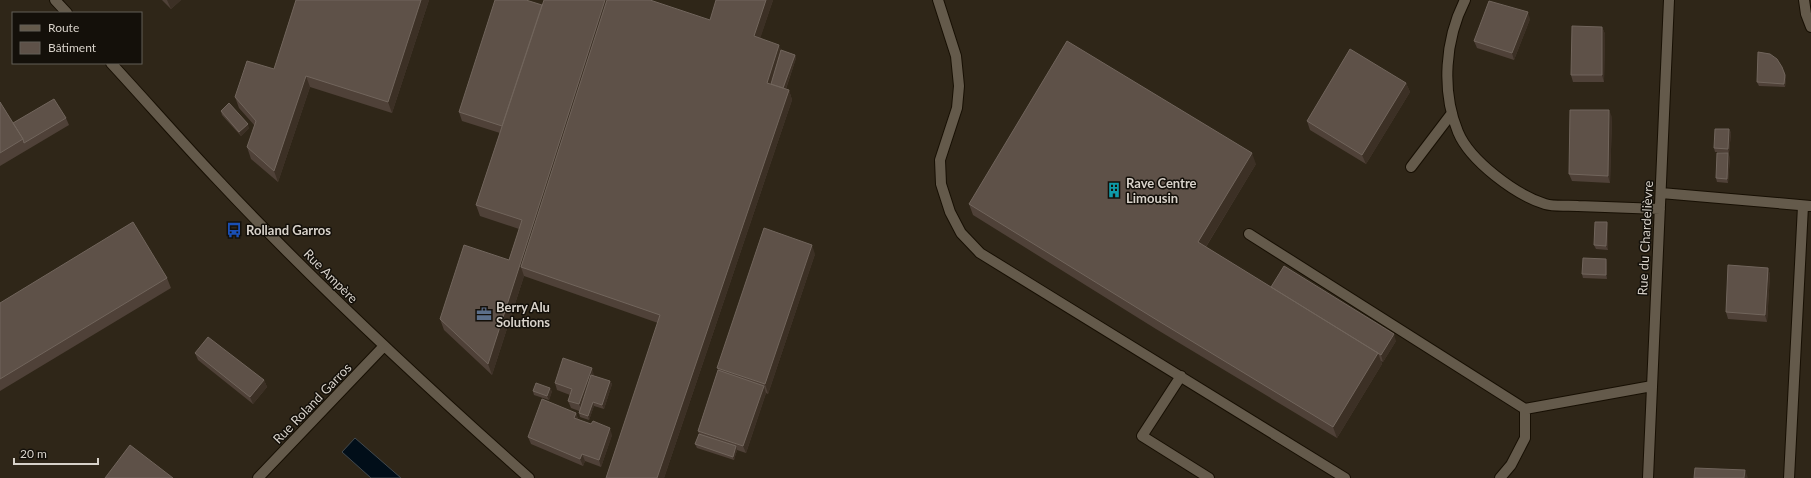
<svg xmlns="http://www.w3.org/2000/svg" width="1811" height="478" font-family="Lato,sans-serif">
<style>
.water{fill:#010e19;stroke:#42494e}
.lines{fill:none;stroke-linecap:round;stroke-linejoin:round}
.minor-casing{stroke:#170f03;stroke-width:12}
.minor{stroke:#645a4b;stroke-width:10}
.wall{fill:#4f4138}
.shaded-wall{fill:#3c3025}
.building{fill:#5e5148;stroke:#71655c}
.labels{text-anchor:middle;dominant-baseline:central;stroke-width:3;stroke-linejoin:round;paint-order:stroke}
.poi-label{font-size:13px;font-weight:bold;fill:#d8d2ca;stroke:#14100a;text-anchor:start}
.street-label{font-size:13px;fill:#d8d2ca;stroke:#14100a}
</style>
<rect width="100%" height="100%" fill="#2f2618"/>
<path class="water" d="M355,438l46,40h-30l-29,-26z"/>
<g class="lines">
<g class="minor-casing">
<path id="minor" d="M55,0l12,13
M938,0l18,56 3,30 -2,22 -17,52 1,24 9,28 11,21 19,20 365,225
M1465,0c-20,39 -24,91 -7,132 12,29 58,63 87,72 10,3 22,1 33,2 27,1 54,2 82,3
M1804,0l2,14 5,13
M111,63c35,38 69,77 104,114 99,106 206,205 314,301
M1411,167l41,-54
M1661,193l150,13
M1249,234l276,175 127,-23
M1181,376l-39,60 67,42
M258,478l126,-132
M1500,478l11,-13 14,-27v-29
M1648,478l21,-478
M1789,478l14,-272"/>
</g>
<use href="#minor" class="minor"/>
</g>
<path class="wall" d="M162,0h19l-10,9z
M296,0h133l-37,113 -82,-26 -32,95 -27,-23 -4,-12 8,-21 -16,-18 -4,-11 39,-28z
M773,0l-13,38 21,12 14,5 1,3 -10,31 3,1 3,10 -128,378h-58l52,-155 -134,-47 -32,99 -48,-45 -4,-11 69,-59 10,-31 -39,-13 -4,-11 24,-72 -38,-12 -3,-9 83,-107 168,15z
M1530,19l-16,41 -37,-12 -3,-7z
M1602,27l3,7 -1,48h-31l-2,-7z
M1784,71l2,8 -1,8 -26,-1 -2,-4z
M1406,83l4,9 -44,72 -56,-34 -3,-9z
M0,102l13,21 53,-5 3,7 -69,41z
M221,111l28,17 -8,8 -19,-21z
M1612,117l-2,66 -38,-2 -3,-7z
M1729,129l2,4 -2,20 -14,-1 -1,-4z
M1730,157l-2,26 -11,-1 -1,-4z
M1256,164l-50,83 65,40 125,54 -13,21 -2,-1 1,3 -45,74 -181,-109 -183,-114 -4,-11z
M1607,222l1,4v24l-12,-1 -2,-4z
M815,254l-47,140 -2,-1 -20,60 -9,-3 -3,10 -37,-12 -2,-4 4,-10 -1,-3 20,-61 -1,-2z
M1607,262v17l-24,-1 -1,-4z
M1768,268l2,7 -3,47 -39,-3 -2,-7z
M167,278l4,10 -171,103v-88z
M195,353l69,27 3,7 -14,17 -55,-44z
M594,375v1l16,5 2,3 -8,25 -10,-3 -5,14 -9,-3 -1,-4v-2l-8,-3 -3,-7 2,-6 -13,-5 -2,-7z
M533,391h19l-3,9 -15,-5z
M576,413l2,6 34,16 -11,32 -16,-6 -2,5 -52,-22 -3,-7z"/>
<path class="shaded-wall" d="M167,0h14l-10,9z
M421,0h8l-37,113 -4,-11z
M605,0h8l-92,267 3,9 -32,99 -4,-11z
M766,0h7l-15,45 -4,-9z
M1528,12l2,7 -16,41 -2,-7z
M1602,27l3,7 -1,48 -2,-7z
M779,45l4,9 -11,36 -5,-7z
M795,55l1,3 -13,39 -1,-4z
M1782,67l4,12 -1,8 -1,-3z
M306,76l4,11 -32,95 -4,-11z
M1406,83l4,9 -44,72 -4,-9z
M789,90l3,10 -128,378h-7z
M1609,110l3,7 -2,66 -2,-7z
M248,124l1,4 -8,8 -2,-4z
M1729,129l2,4 -2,20 -1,-4z
M1252,153l4,11 -54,89 -4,-11z
M1728,153l2,4 -2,26 -1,-4z
M1607,222l1,4v24l-2,-4z
M812,245l3,9 -47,140 -3,-10z
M1606,259l1,3v17l-1,-4z
M1768,268l2,7 -3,47 -2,-7z
M1394,334l2,7 -13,21 -2,-7z
M1378,353l4,11 -45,74 -4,-11z
M592,368l2,7 -12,36 -3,-7z
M264,380l3,7 -14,17 -3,-7z
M610,381l2,3 -8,25 -2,-4z
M764,386l2,7 -20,60 -3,-7z
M550,388l2,3 -3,9 -2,-4z
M593,402l1,4 -5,14 -1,-4z
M576,413l2,7 -4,-2z
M610,428l2,7 -11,32 -2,-7z
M736,446l1,4 -3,10 -1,-3z
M582,454l3,7 -2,5 -3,-7z
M1745,470l3,8h-4z"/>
<path class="building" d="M296,0h125l-33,102 -82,-26 -32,95 -27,-24 9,-26 -21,-24 12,-36 27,8z
M495,0h31l16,5 -40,121 -43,-14z
M544,0h61l-117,364 -48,-45 24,-74 45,15 13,-40 -46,-15z
M607,0h43l60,20 6,-20h50l-12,36 25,9 -12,38 22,7 -132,388h-51l54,-163 -139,-48z
M1489,1l39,11 -16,41 -38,-12z
M1572,26l30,1v48h-31z
M1067,41l185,112 -54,89 180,111 -45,74 -181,-110 -183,-113z
M1350,49l56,34 -44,72 -55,-34z
M781,50l14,5 -12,33 -12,-4z
M1758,52l12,2 7,5 5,8 3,8 -1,9 -27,-2z
M54,99l12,19 -42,25 -1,-4 -10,-16z
M0,102l23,37 -23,14z
M229,103l19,21 -9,8 -18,-21z
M1570,110h39l-1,66 -39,-2z
M1715,129h14l-1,20 -14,-1z
M1717,153h11l-1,26 -11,-1z
M133,222l34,56 -167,101v-76z
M1595,222h12l-1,24 -12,-1z
M764,228l48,17 -47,139 -48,-16z
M1583,258l23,1v16l-24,-1z
M1728,265l40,3 -3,47 -39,-3z
M1284,266l110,68 -13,21 -110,-68z
M208,337l56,43 -14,17 -55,-44z
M563,358l29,10 -13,36 -11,-3 4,-12 -17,-6z
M718,370l46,16 -21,60 -45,-15z
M591,375l19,6 -8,24 -9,-3 -5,14 -9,-3z
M536,383l14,5 -3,8 -14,-5z
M542,399l34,14 -2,5 17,6 2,-3 17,7 -11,32 -17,-6 -2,5 -52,-22z
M699,434l37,12 -3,11 -38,-13z
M130,445l43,33h-68z
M1695,468l50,2 -1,8h-50z"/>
<defs>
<g id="building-bare" transform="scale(1.2)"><path d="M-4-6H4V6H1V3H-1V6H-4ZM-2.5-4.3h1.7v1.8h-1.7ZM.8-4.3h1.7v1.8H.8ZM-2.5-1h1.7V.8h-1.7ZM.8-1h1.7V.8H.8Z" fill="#0f9aa8" stroke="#14100a" stroke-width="2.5" paint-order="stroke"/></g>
<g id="bus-bare" transform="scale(1.2)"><path d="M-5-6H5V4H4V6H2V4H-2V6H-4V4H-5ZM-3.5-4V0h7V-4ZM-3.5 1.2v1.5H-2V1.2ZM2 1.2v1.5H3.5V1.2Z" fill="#1a4fb4" stroke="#14100a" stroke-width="2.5" paint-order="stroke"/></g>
<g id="office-bare" transform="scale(1.2)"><path d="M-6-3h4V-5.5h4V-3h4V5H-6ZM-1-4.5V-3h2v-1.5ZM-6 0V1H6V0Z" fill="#5c6f8a" stroke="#14100a" stroke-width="2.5" paint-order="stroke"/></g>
</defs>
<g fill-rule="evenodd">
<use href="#building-bare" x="1114" y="190"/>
<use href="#bus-bare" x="234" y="230"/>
<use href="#office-bare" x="484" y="314"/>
</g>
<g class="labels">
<g class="poi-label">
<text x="1126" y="183">Rave Centre<tspan x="1126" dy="15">Limousin</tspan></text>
<text x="246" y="230">Rolland Garros</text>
<text x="496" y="307">Berry Alu<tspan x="496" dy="15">Solutions</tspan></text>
</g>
<g class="street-label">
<text transform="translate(1645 238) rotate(-87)">Rue du Chardelièvre</text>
<text transform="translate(331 276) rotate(45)">Rue Ampère</text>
<text transform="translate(312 403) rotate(-46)">Rue Roland Garros</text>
</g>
</g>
<rect x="12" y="12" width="130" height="52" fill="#14100a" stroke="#625e57"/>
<rect x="20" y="25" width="20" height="6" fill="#645a4b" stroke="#625e57"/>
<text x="48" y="32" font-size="12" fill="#d8d2ca">Route</text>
<rect x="20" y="42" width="20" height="12" fill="#5e5148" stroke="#625e57"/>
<text x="48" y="52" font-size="12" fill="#d8d2ca">Bâtiment</text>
<path d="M14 458v6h84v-6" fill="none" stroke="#d8d2ca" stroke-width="2"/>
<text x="20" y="458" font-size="12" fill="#d8d2ca" stroke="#14100a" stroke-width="3" paint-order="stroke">20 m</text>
</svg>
